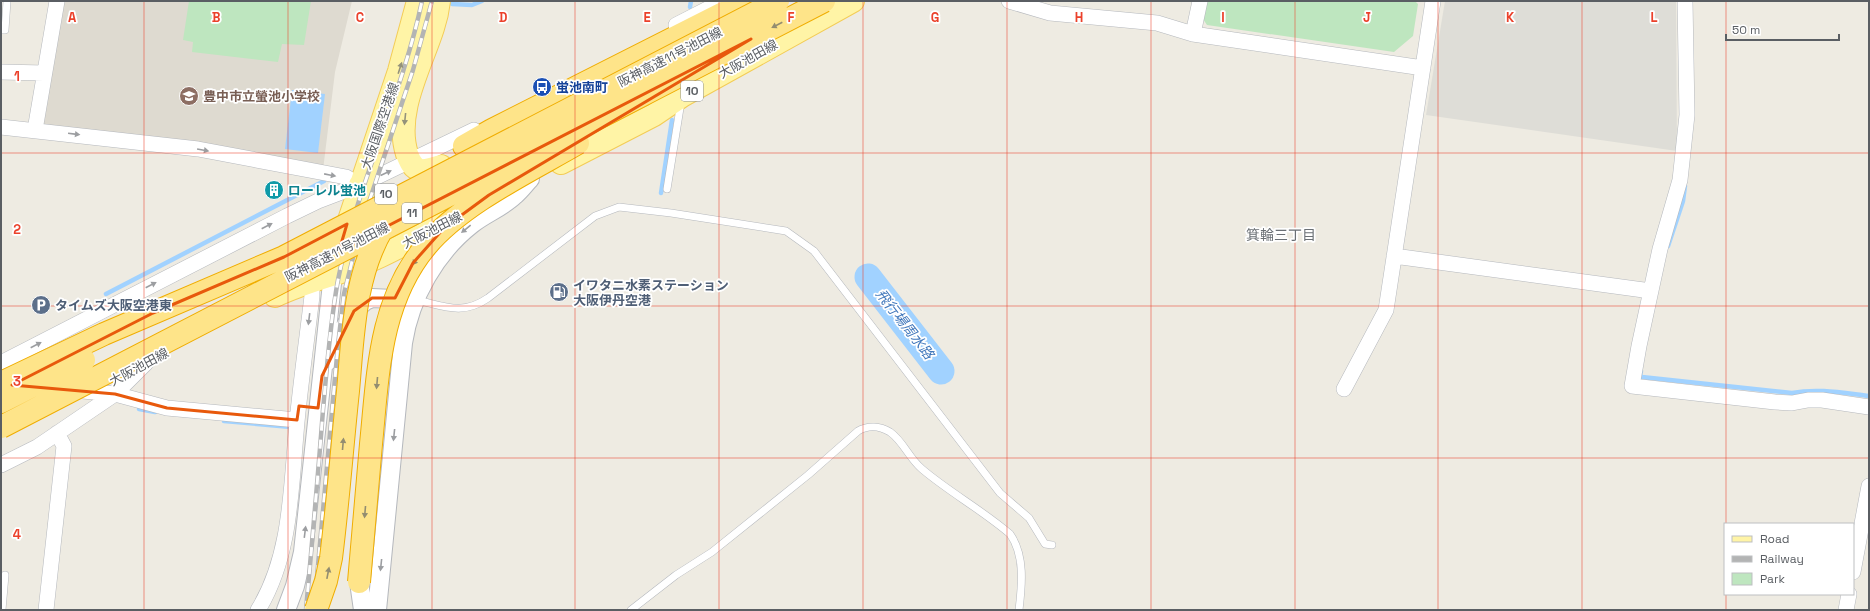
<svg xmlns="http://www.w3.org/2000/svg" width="1870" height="611" font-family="'Space Grotesk','Noto Sans JP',sans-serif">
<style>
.industrial{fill:#deddd7}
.education{fill:#dedad0}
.green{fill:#bee6bf}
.water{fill:#a1d2ff}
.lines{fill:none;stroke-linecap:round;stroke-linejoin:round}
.stream{stroke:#a1d2ff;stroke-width:4.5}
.river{stroke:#a1d2ff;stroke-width:27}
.service-casing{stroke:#b5b8bd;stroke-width:8}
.minor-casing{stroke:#b5b8bd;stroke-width:16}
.tertiary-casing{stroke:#b5b8bd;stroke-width:20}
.primary-casing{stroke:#f3cc56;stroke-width:24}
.motorway-casing{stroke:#f0ad00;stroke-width:24}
.service{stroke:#fff;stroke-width:7}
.minor{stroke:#fff;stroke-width:15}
.tertiary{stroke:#fff;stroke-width:18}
.primary{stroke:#fff4a6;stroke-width:22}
.motorway{stroke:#fee489;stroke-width:22}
.rail-casing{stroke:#b3b4b4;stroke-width:4.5}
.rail{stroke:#fff;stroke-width:3;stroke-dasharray:9;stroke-linecap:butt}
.motorway-bridge-casing{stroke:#f0ad00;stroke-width:24;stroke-linecap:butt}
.motorway-bridge{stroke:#fee489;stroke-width:22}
.oneway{fill:#938d70}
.oneway2{fill:#94927a}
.oneway3{fill:#9c9ea1}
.marked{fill:none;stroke:#e8590c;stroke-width:3;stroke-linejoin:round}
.grid{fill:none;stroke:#eb412b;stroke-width:1;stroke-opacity:0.55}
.labels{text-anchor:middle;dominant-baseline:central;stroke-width:3.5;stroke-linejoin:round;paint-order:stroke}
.shield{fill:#fff;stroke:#8c8e92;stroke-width:1}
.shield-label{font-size:12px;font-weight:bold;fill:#5a5e63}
.street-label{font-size:13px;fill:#5a5e63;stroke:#fff}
.transit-label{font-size:13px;font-weight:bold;fill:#164399;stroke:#fff;text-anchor:start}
.education-label{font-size:13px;font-weight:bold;fill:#785e54;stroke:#fff;text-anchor:start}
.culture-label{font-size:13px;font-weight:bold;fill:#0d838f;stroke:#fff;text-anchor:start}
.service-label{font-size:13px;font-weight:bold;fill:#4e5e75;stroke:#fff;text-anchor:start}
.neighbourhood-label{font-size:14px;fill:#6b7075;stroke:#fff}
.water-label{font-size:14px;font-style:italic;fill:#4077bb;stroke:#fff}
.grid-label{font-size:13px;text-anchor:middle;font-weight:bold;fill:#eb412b;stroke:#fff;stroke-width:3.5;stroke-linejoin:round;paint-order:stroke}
</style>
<rect width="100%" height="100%" fill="#eeebe2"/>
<path class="industrial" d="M1445,1h231l1,150 -251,-36z"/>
<path class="education" d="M62,1h290l-17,71 -12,98 -278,-43 -4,-8z"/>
<path class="green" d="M189,1h122l-7,44 -22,-1 -4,18 -86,-10 1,-10 -10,-2z
M1206,1h209l3,3 -5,32 -19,16 -187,-27 -4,-6z"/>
<path class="water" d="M292,90l33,4 -7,59 -33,-4z"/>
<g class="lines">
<path class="stream" d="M452,4l20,1 10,-4
M690,7l1,-6
M661,193l11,-73
M1668,246l15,-45 2,-15
M106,294l218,-113
M1641,371l-1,4 2,2 150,16c26,-5 51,0 77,3
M139,409l16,3
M224,421l67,6"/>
<path class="river" d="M868,277l73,94"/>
<g class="service-casing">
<path id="service" d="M1,30h4l2,-29
M667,189l14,-87
M416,300c28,6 46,16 72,-2l107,-82 24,-9 52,6 115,18 28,20 186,242 29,25 16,26 7,1
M2,610l3,-35
M631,610l45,-35 36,-23 96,-77 50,-44c10,-6 22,-5 32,1 13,9 19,26 32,37 27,23 60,41 88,65 15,21 12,51 9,76"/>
</g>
<g class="minor-casing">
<path id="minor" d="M1009,1l41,12 107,10 36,11 230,34
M1685,1l2,114 -7,65 -20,69 -21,97 -7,40 143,16 17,1 16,-3h14l47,7
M676,25l47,-24
M1193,34l7,-33
M1,72l43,1
M1,127l197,22 148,28 14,8
M35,130l22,-129
M1394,256l257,35
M1,363l286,-147 31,-15 42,-16 114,-55
M1344,389l42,-79 47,-309
M72,390l43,4 52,14 130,12
M1,465l36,-18 78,-53 31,-31
M1853,572l16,-86
M46,610l18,-164 -7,-13
M258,610c34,-55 33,-125 39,-188 4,-42 10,-84 15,-126v-16
M1846,610l3,-16"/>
</g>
<g class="tertiary-casing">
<path id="tertiary" d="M328,361l7,-16 19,-34 11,-10 7,-3 21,1 5,-3 9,2
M359,582l4,28
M286,610l9,-24 8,-34 30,-278
M377,610l26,-267c7,-46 33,-91 69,-119 14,-11 31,-17 43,-29 6,-5 10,-11 15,-16"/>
</g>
<g class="primary-casing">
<path id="primary" d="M439,1c-1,9 -3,18 -6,27 -12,38 -39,85 -26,126 3,7 5,14 13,16 7,1 14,-2 21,-4
M561,163l93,-48 28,-19 171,-95
M360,185l16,33 9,5
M343,238l56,-167 19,-70
M275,296c21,-10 41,-16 63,-23 39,-12 75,-34 111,-52"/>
</g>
<g class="motorway-casing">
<path id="motorway" d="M464,146l28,-16 255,-129"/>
</g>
<use href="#service" class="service"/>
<use href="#minor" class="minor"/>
<use href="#tertiary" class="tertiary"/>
<use href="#primary" class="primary"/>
<use href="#motorway" class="motorway"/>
<g class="rail-casing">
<path id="rail" d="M306,610c6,-67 12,-133 17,-200 4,-43 7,-87 15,-130 19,-96 64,-184 84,-279
M314,610l24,-265 6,-51 16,-65 53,-159 19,-69"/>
</g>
<use href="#rail" class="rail"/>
<g class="motorway-bridge-casing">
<path id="motorway-bridge" d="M1,383l103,-49 180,-77 494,-256
M1,402l83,-42
M1,427l823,-426
M359,582c4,-46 8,-92 12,-138 7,-69 8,-142 55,-198 36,-43 104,-75 152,-103
M316,610l10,-29 5,-23c7,-55 11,-111 17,-167 5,-55 6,-117 36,-165"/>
</g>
<use href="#motorway-bridge" class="motorway-bridge"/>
</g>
<defs><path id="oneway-solid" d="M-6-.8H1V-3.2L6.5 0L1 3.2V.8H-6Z"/></defs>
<g class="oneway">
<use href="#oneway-solid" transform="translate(777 25) rotate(153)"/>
<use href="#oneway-solid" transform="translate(416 260) rotate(125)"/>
<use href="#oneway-solid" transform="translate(377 383) rotate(95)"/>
<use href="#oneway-solid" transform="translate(343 444) rotate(-85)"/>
<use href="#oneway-solid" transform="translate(365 512) rotate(95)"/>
<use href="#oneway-solid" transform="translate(328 573) rotate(-79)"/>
</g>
<g class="oneway2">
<use href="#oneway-solid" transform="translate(400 68) rotate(-72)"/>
<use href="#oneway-solid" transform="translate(405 119) rotate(96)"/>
</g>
<g class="oneway3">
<use href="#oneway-solid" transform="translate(74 134) rotate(7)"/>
<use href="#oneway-solid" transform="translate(203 150) rotate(10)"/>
<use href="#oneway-solid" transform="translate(386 173) rotate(-25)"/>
<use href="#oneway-solid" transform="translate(330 175) rotate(11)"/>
<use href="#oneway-solid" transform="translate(267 226) rotate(-27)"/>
<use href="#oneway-solid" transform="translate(466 229) rotate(141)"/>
<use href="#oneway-solid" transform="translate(151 285) rotate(-27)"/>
<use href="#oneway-solid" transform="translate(309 319) rotate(97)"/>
<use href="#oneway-solid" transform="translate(36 345) rotate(-27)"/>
<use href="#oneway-solid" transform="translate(394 435) rotate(96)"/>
<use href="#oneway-solid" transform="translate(305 532) rotate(-83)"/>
<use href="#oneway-solid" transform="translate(381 565) rotate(96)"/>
</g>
<path class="marked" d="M751,39l-262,156 -45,33 -31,35 -18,35h-23l-18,13 -32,65 -4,32 -19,-2 -2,14 -130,-12 -52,-14 -103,-9 141,-72 131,-56 63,-33 -8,27z"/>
<path class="grid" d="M144,1v609M288,1v609M432,1v609M575,1v609M719,1v609M863,1v609M1007,1v609M1151,1v609M1295,1v609M1438,1v609M1582,1v609M1726,1v523M1,153h1868M1,306h1868M1,458h1868M1726,594v16"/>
<defs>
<g id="bus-disc" transform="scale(1)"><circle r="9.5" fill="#1a4fb4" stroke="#fff"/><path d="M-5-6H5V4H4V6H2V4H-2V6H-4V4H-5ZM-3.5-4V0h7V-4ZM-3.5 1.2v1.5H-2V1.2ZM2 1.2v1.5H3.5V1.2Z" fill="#fff"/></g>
<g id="school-disc" transform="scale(1)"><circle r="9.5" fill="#8d6e63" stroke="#fff"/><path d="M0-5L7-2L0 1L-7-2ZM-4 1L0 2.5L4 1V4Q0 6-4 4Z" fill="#fff"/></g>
<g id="building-disc" transform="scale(1)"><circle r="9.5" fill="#0f9aa8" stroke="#fff"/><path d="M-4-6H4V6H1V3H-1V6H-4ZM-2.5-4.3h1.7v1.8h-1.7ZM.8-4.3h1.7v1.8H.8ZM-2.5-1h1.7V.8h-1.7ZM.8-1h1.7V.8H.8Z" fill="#fff"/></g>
<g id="fuel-disc" transform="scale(1)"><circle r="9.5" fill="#5c6f8a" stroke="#fff"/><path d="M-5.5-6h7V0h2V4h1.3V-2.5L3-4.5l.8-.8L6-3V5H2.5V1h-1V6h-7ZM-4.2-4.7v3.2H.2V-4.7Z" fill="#fff"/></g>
<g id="parking-disc" transform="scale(1)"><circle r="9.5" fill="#5c6f8a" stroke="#fff"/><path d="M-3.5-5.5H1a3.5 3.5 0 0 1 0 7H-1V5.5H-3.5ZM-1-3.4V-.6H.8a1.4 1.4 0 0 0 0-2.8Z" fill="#fff"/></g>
</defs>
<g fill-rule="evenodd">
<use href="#bus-disc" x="542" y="87"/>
<use href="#school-disc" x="189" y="96"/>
<use href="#building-disc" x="274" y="190"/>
<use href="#fuel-disc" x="559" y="292"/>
<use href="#parking-disc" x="41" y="305"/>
</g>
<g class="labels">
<g class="shield">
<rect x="681" y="81" width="22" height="20" rx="3"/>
<rect x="375" y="184" width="22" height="20" rx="3"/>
<rect x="402" y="203" width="20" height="20" rx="3"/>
</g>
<g class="shield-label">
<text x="692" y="91">10</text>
<text x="386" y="194">10</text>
<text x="412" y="213">11</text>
</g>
<g class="street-label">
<text transform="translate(670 57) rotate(-27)">阪神高速11号池田線</text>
<text transform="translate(748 59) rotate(-29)">大阪池田線</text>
<text transform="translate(380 126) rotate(-71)">大阪国際空港線</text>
<text transform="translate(432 230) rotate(-27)">大阪池田線</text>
<text transform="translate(337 252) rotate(-27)">阪神高速11号池田線</text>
<text transform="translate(139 367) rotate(-28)">大阪池田線</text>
</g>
<g class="transit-label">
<text x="556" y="87">蛍池南町</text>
</g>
<g class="education-label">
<text x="203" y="96">豊中市立螢池小学校</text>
</g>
<g class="culture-label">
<text x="288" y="190">ローレル蛍池</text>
</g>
<g class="service-label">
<text x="573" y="285">イワタニ水素ステーション<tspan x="573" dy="15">大阪伊丹空港</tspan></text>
<text x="55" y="305">タイムズ大阪空港東</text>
</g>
<g class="neighbourhood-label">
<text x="1281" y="235">箕輪三丁目</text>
</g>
<g class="water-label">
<text transform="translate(905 324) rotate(52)">飛行場周水路</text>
</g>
</g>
<g class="grid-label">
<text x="72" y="22">A</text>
<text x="216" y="22">B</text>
<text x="360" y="22">C</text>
<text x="503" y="22">D</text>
<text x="647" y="22">E</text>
<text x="791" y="22">F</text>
<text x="935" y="22">G</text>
<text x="1079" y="22">H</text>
<text x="1223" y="22">I</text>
<text x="1367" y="22">J</text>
<text x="1510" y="22">K</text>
<text x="1654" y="22">L</text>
<text x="17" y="81">1</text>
<text x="17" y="234">2</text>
<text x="17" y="386">3</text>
<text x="17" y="539">4</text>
</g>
<rect width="1870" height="611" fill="none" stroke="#5a5e63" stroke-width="4"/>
<rect x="1724" y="523" width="130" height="72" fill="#ffffff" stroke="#bdbfc1"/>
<rect x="1732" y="536" width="20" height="6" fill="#fff4a6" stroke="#bdbfc1"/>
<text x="1760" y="543" font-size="12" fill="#5a5e63">Road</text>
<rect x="1732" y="556" width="20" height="6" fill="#b3b4b4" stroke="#bdbfc1"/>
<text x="1760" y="563" font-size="12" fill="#5a5e63">Railway</text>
<rect x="1732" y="573" width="20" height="12" fill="#bee6bf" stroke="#bdbfc1"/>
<text x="1760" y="583" font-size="12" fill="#5a5e63">Park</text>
<path d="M1726 34v6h113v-6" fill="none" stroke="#5a5e63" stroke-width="2"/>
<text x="1732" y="34" font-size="12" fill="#5a5e63" stroke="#ffffff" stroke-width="3" paint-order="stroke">50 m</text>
</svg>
